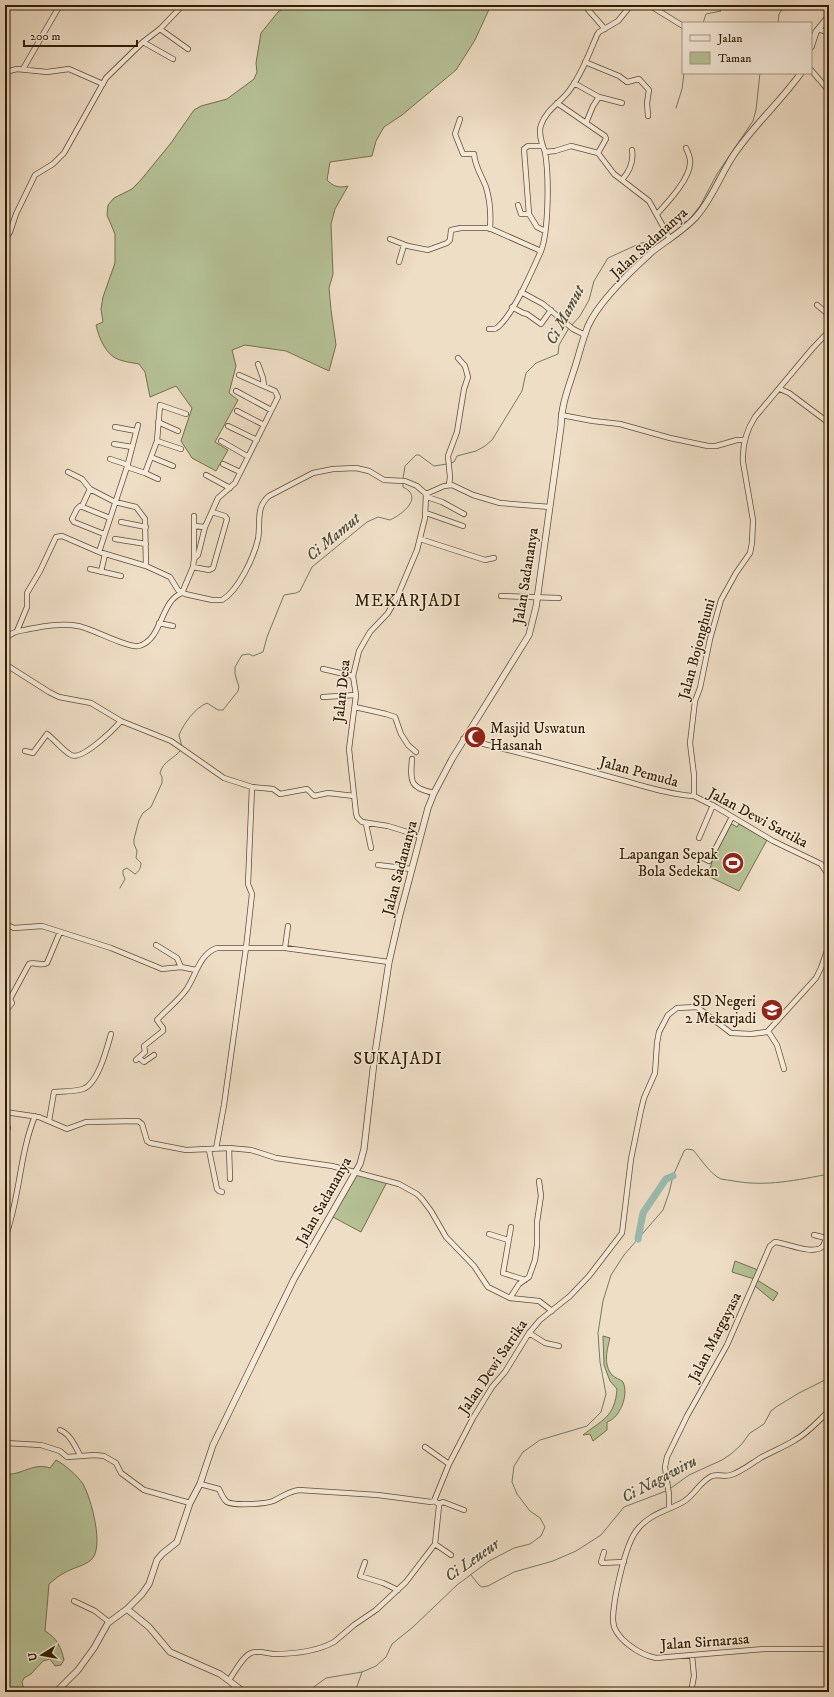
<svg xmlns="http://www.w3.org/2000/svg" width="834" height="1697" font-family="'IM FELL DW Pica',serif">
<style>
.green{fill:#b6c297;stroke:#74704c}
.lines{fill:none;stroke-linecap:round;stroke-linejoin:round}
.stream{stroke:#707c6a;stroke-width:1}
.river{stroke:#9abcb0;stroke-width:7}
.minor-casing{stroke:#614d33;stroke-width:6}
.tertiary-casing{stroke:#614d33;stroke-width:7}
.minor{stroke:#f5eada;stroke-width:4.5}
.tertiary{stroke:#f5eada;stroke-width:5.5}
.labels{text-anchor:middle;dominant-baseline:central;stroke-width:3;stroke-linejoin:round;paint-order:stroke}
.street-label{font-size:15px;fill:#321d02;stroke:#f5eada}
.poi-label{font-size:15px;fill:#321d02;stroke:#f5eada;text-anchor:end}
.water-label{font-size:16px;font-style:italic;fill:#514d36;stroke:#f5eada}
.quarter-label{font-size:17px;letter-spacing:1px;fill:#321d02;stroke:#f5eada}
</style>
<rect width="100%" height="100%" fill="#efdec6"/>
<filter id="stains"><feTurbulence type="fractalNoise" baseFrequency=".005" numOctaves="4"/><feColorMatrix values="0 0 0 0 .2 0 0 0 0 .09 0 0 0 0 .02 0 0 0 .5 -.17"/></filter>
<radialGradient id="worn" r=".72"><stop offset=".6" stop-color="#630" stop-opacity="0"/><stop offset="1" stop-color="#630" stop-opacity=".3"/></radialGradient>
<path class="green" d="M288,5h203l-16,35 -19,30 -54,45 -18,12 -8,14 -4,15 -42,6 -3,18c7,7 12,8 21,6l-13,23 -4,15 2,50 -4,14 2,22 5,35 -7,26 -43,-20 -41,-6 -13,5 4,16 -7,27 9,7 -23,42 13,8 -12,21 -24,-13 -11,-17 11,-33 -16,-22 -26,11 -5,-25 -6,-8c-6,-1 -13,-2 -19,-4 -14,-4 -21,-22 -24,-35l7,-3 -2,-13 2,-12 12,-34v-29l-8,-19 1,-10 6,-7 18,-9 8,-8 31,-38 23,-33 7,-4 26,-7 27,-20 3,-7 -1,-9 5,-30 17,-21z
M730,823l7,4 2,-3 28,16 -28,51 -31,-15 7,-25z
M357,1173l30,9 -26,50 -30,-16z
M735,1261l23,9 -4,9 -22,-7z
M757,1280l21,13 -5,8 -18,-15z
M603,1336l7,2c-3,12 -7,26 2,37 3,3 8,4 11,7 6,13 -3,36 -16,40v8l-14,11 -3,-7 -7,1c19,-15 32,-18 34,-46l-7,-8 -6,-16z
M56,1460c9,5 21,15 27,24 8,14 22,64 8,76 -7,6 -19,8 -27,13 -6,3 -10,7 -15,11l-4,47c12,7 16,16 19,29l-3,5 -6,1 -5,-7 -7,2 -12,13 -7,4 -2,4 1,4 4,6h-22v-218c16,2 28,-12 45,-6z"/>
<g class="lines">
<path class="stream" d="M703,23l3,-9 15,-3 -3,-6
M778,23l1,-9 6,-9
M676,108l6,-19 2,-16
M666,228l22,-7 12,-15 17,-32 36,-53 3,-11 4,-37
M571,326l9,-10 9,-16 5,-19 14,-23 33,-15 15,-2 7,-12
M450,463l4,-1 3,-6 19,-5 9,-5 7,-6 30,-49 4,-18 10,-10 22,-9 1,-9 10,-17
M403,479l2,-13 11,-11h3l15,11 13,-2
M182,747l-3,-12c5,-12 16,-27 28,-32l11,7h5l15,-19 1,-4 -4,-13v-7l7,-12 7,-1 4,2 10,-4 4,-15 17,-42 12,-2 4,-2 12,-24 55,-45 11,-5 12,3c13,-6 34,-23 13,-33v-5
M120,888l5,-9 -2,-5v-4l4,-2 8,6c4,-2 6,-7 6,-11l-5,-5 1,-7 -3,-7v-5l5,-19 4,-7 8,-6 11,-24v-6l-2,-4c3,-12 14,-14 21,-23
M671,1488l18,-13 33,-15 9,-6 10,-9 9,-12 14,-9 7,-13 5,-4 23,-14 30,-15
M471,1575l8,10 3,2 6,-1 26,-14 39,-11 23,-10 25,-16 23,-28 42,-16
M307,1692l19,-14 36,-6 14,-6 10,-9 6,-13 21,-17 44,-42 32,-24 25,-13 16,-4 11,-8 4,-9 -5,-9 -10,-7 -13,-17 -5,-12 2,-16 9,-14 17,-12 47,-14 14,-14 5,-18 -6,-32 -2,-29 5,-32 8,-26 13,-20 39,-45 6,-17 4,-17 11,-25 3,-2 6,1c8,9 17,24 28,29 4,1 9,1 13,2 32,6 63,-1 95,-7
M355,1692l7,-20"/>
<path class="river" d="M638,1239l5,-26 23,-34 7,-3"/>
<g class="minor-casing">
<path id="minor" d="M584,5l21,24
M631,5l-13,16 -19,11 -2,3c-8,19 -16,40 -28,56 -9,12 -23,19 -28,34 -3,8 1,19 4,27l10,-1 16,-5 27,7 16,21 35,27 21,38
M649,5l34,21
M658,10l4,-5
M160,29l28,20
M818,29l11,4
M143,42l30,17
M585,62l34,14 8,6 12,-3 10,11 -2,13 1,13
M23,69l37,-64
M811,70l18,21
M5,72l12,-3 30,3 22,-3 34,15
M574,83l25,14 -6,9 -7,17
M599,97l23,6
M557,103l48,33 1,3 -8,14
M460,119l-5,15 8,20h11c1,13 8,22 12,33 4,13 5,28 4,42
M622,180c7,-8 12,-18 10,-30
M518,205l3,9h8l8,13 8,4
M529,214l-5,-65 4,-3h15
M657,214c10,-11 33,-35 33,-51 1,-5 -2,-10 -4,-15
M5,239l5,-7 6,-18 19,-39 18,-11 11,-11 42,-75 37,-36 17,-13 23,-24
M390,239l18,7 20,4 19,-7 3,-3 1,-10 10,-2h28l52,23c8,-21 8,-77 4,-99
M399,262l5,-17
M521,292l22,12 30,25 12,6
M817,305l12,10
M512,307l11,6 4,1 14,10 10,-14
M489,329c4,0 6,1 9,-2 16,-14 34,-56 43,-76
M258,364l5,14 1,8
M780,389l9,4 40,30
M236,391l35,19
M237,411l27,14
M561,415l32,6 27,3 50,14 38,8h8l21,-6h8
M158,422l20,9
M228,426l29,14
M115,427l21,4
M157,441l24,8
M221,441l26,15
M114,444l18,3
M151,457l22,9
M110,459l18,6
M223,464l17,8
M127,467l18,6 12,-32 3,-36 26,9
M68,472l14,7 8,10 25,13 21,5 9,12 1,47
M145,473l13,6
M206,475l24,13
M449,485l1,-8 -2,-21 9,-24 7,-43 4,-12 -3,-11 -7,-8
M427,497l15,5 22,12
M82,506l8,-17
M426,513l37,13
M121,522l25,5
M194,526l11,1
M104,534l-30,-12 -2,-3 5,-10 3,-3 30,12
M115,539l31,5
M420,539l65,21 9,-2
M99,552l28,-85 11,-42
M194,559l4,-4 7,-28 13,-29 17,-15 43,-86 -3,-6 -36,-16
M193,567l16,3 4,-2 14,-49 -2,-3 -13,-4
M90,569l31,7
M101,572l4,-18
M501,596l58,2
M159,623l14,3
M17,631l10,-24v-14l13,-22 16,-34 6,-1 37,16 47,14 24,11 8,13 7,4 27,6h10c16,-9 32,-43 36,-61 3,-16 -3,-31 11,-43l44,-23 20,-4 23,-1 13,3 15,9 21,1 12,5 9,8 18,-8 8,-1 21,10 27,8 50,4
M5,640c6,-9 15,-9 24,-11 16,-3 33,-6 49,-3 13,2 51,23 61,20 24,-7 21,-45 43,-53l11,-26 1,-8v-43
M5,664l44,28 10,5 32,6 30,18 50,20 53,37 28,9 21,2 7,5 27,-5 7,7 14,-3 26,3
M323,669l30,7
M323,697l33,-2
M355,707l31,7 9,3 6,17 7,11 8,7
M463,739c51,12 101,25 151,39 24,6 55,17 80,18
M25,751l8,2 14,-19c8,6 15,16 24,21 11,6 43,-26 50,-34
M412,759c-2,23 -2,29 22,34
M694,796v-21l-4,-32 5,-42 5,-13 10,-49 11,-39 15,-27 14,-20 2,-10 1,-23 -10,-58c-1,-17 3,-31 12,-45l57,-68 17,-18
M694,796l22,11 57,34 48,23 8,12
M366,824l5,24
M420,836l-32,-10 -26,-4 -5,-5 -1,-4 -7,-64 7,-54 -3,-19 6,-25 11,-19 18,-19 10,-18 19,-45 8,-32 1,-24
M699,838l14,-33
M701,857l8,4 23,-44
M378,865l33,4
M5,924l9,4 28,-2 69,22 51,21 19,-2 15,3
M156,945l21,13 4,9
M285,948l3,-22
M5,1012l7,-9 -2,-4 19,-35c6,-3 12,3 18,-1l13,-31
M768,1031l9,14 7,24
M139,1058l5,4 10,-7
M136,1060l9,-8 -1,-6 19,-15v-3l-6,-8c9,-10 21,-19 29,-30 10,-14 13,-36 31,-42h68l104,14
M5,1112l34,5 28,12 19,-7 52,-1 4,3 5,17 3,2 36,7 43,-2 22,2 25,8 56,8 67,18 18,10 5,5 9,12 15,26 28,29 14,21 22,11 29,3 13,10
M5,1120l3,8 -3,7
M49,1121l5,-29c10,-1 19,0 29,-3 15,-5 24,-41 28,-55
M229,1148l1,31
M216,1149l8,-44 22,-157 6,-54 -4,-10 4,-97
M209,1150l8,39 2,2 3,1
M511,1227l-8,46 22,7
M489,1234l19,6
M814,1235l12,3
M5,1238c15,-39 14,-83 30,-122
M510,1298l9,-14 10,-7 6,-17 2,-15v-23l4,-26 -2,-15
M529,1333l16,10 14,3
M829,1411c-11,10 -21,22 -34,29 -11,7 -22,11 -33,17 -10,6 -21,15 -31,18 -6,2 -13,-1 -19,1 -12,5 -17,19 -29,26 -16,9 -34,12 -46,28 -12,14 -24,71 -24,90 0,18 27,35 43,38l109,-9h64
M60,1430c10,4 15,16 20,25
M5,1443l36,2 19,6 7,6 28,-2 9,1 12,7 5,10 23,17 46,13
M425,1447l24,17
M200,1484l19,5c2,4 4,10 8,13 8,4 38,2 46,-1 9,-4 16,-10 26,-11l79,5 53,7 3,-1 15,-37 24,-46 19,-31 13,-15 24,-39 11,-13 30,-24 19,-20 33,-43 9,-74 10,-49 3,-12 11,-25 2,-30 2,-11 9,-17 9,-7 20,-1 34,26 20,1 16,-2 49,-54 5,-10 8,-23
M439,1504l4,-2 21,8
M669,1507v-12l-4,-28 2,-10 20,-41 40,-71 43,-99 5,-4c11,1 37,13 47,5 4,-4 5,-14 7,-19
M435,1544l16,11
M604,1552l-3,10 1,1 22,-1
M365,1562l-5,14 23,7 15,7
M74,1601l21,10 14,11
M229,1680c6,-8 13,-23 22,-27 6,-3 15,0 22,1 20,0 43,-2 61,-12l20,-17 22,-15 30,-28 29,-38 4,-38v-2l-5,-3
M691,1692l3,-16 -2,-21"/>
</g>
<g class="tertiary-casing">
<path id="tertiary" d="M811,47l5,-15 13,-16
M127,1609l22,18 21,25 50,22 24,18
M56,1692l22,-22 16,-22 14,-25 19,-14 15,-15 7,-10 8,-24 5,-6 15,-12 13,-39 10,-19 13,-39 81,-166 66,-115 4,-15 11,-96 14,-91 11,-48 28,-106 6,-15 18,-34 77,-124 7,-28 25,-181c0,-20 7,-37 13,-56 5,-15 8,-29 14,-44 11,-25 45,-57 65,-75 14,-11 30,-20 43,-34 17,-19 25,-44 39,-64 20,-29 46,-52 66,-80"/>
</g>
<use href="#minor" class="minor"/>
<use href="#tertiary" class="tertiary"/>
</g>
<defs>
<g id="mosque-disc" transform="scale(1.15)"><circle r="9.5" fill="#8f2418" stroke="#f5eada"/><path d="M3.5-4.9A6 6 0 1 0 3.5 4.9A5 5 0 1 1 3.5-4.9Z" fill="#fff"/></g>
<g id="stadium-disc" transform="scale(1.15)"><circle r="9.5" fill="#8f2418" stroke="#f5eada"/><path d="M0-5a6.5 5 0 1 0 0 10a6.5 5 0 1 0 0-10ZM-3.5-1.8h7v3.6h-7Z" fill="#fff"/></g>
<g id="school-disc" transform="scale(1.15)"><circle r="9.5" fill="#8f2418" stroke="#f5eada"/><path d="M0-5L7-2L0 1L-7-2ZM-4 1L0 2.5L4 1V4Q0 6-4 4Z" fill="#fff"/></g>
</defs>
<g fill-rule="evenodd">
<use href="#mosque-disc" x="475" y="737"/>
<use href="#stadium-disc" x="733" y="863"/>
<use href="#school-disc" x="772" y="1010"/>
</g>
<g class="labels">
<g class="street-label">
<text transform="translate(649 243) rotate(-42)">Jalan Sadananya</text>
<text transform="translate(526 576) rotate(-81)">Jalan Sadananya</text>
<text transform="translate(697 649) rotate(-75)">Jalan Bojonghuni</text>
<text transform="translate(342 691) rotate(-84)">Jalan Desa</text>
<text transform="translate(639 772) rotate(15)">Jalan Pemuda</text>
<text transform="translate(758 818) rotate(28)">Jalan Dewi Sartika</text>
<text transform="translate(400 868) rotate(-75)">Jalan Sadananya</text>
<text transform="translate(324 1201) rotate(-61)">Jalan Sadananya</text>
<text transform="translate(715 1337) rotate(-63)">Jalan Margayasa</text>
<text transform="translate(493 1367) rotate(-56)">Jalan Dewi Sartika</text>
<text transform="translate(705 1642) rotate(-4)">Jalan Sirnarasa</text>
</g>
<g class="poi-label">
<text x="490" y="728" text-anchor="start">Masjid Uswatun<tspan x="490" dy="17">Hasanah</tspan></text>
<text x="718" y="854">Lapangan Sepak<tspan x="718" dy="17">Bola Sedekan</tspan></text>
<text x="756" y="1001">SD Negeri<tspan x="756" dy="17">2 Mekarjadi</tspan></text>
</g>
<g class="water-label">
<text transform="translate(565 315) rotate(-62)">Ci Mamut</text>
<text transform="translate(333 537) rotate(-40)">Ci Mamut</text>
<text transform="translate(659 1479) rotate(-28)">Ci Nagawiru</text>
<text transform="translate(472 1560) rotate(-35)">Ci Leueur</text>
</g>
<g class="quarter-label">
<text x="408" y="601">MEKARJADI</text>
<text x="398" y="1059">SUKAJADI</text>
</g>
</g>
<rect width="834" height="1697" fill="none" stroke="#efdec6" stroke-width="20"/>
<rect x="6" y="6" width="822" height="1685" fill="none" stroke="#321d02" stroke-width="2"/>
<rect x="10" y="10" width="814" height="1677" fill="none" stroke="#321d02"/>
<rect x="682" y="22" width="130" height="52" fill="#f5eada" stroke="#a79884"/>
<rect x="690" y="35" width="20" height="6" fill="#f5eada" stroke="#a79884"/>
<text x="718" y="42" font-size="12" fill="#321d02">Jalan</text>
<rect x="690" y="52" width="20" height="12" fill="#b6c297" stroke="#a79884"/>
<text x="718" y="62" font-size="12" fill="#321d02">Taman</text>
<g transform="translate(42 1655) rotate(259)" stroke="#f5eada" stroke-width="3" paint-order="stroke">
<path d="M0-3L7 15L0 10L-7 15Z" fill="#321d02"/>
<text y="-6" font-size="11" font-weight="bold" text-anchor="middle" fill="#321d02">U</text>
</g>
<path d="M24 40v6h113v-6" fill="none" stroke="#321d02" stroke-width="2"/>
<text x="30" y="40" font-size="12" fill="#321d02" stroke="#f5eada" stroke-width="3" paint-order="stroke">200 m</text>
<rect width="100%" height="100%" filter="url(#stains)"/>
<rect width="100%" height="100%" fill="url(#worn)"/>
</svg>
